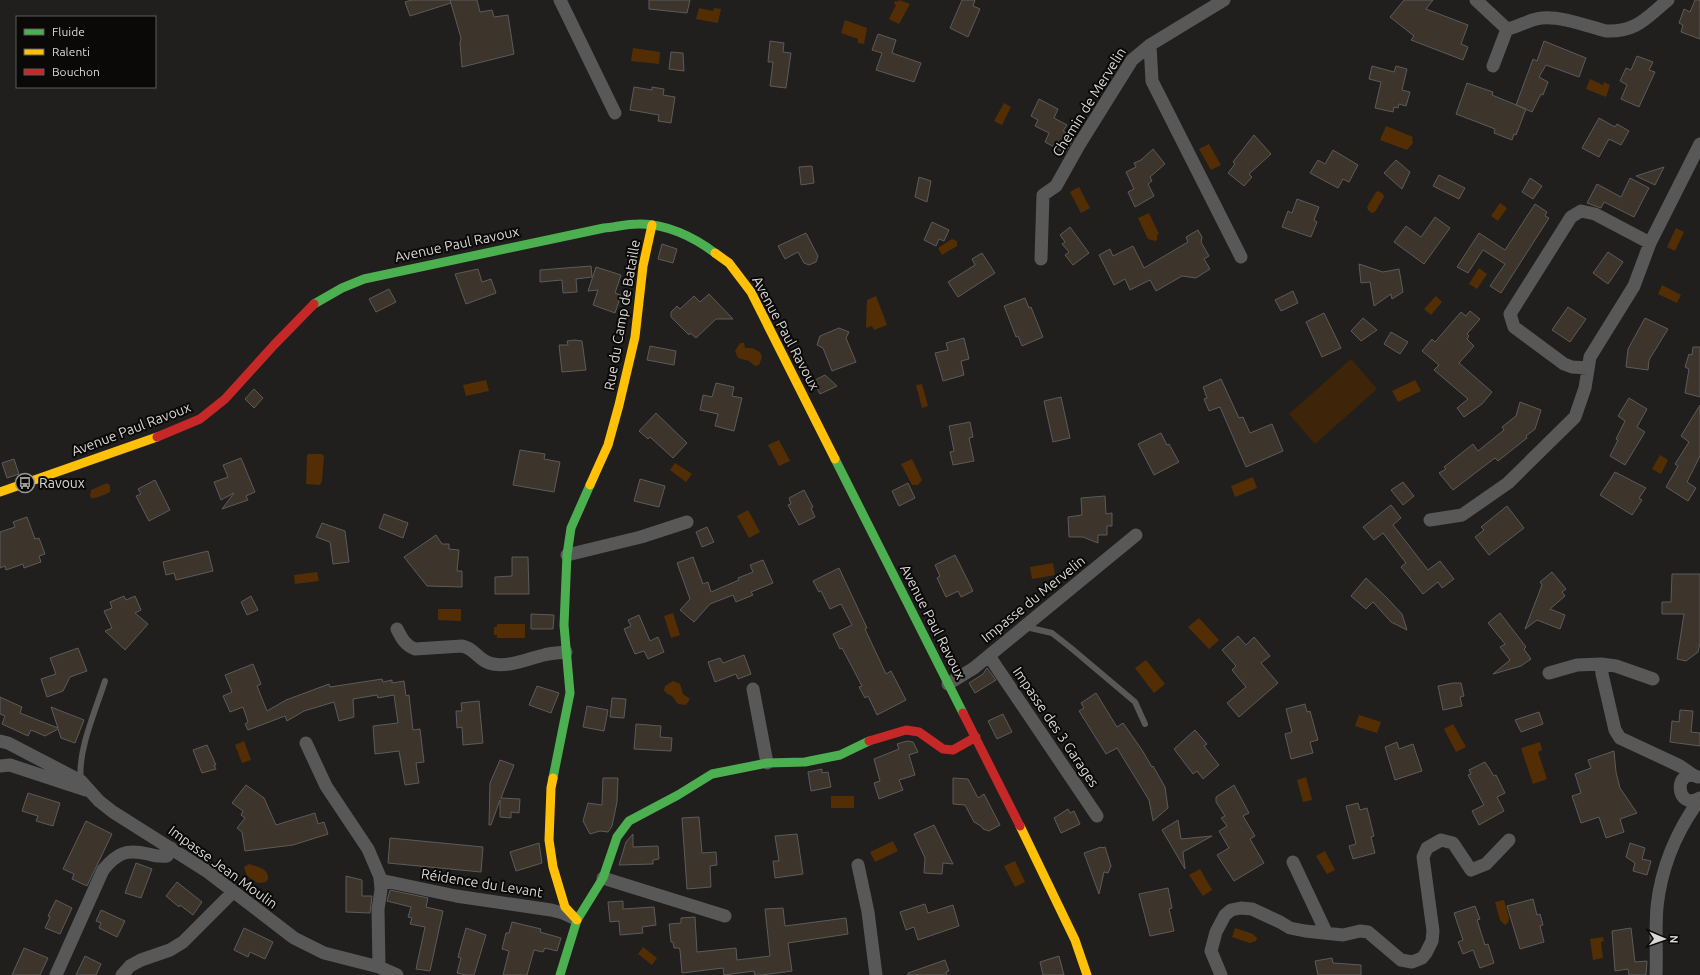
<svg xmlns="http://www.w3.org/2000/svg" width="1700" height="975" font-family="Ubuntu,sans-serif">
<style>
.green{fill:#3e2408}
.water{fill:#532e05}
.building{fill:#3d352c;stroke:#5c5b5a}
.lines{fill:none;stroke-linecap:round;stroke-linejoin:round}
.lane{stroke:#585858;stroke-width:6}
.street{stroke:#585858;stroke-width:13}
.fast{stroke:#4caf50;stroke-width:9}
.slow{stroke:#ffc107;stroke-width:9}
.jam{stroke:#c62828;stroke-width:9}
.labels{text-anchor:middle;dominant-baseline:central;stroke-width:4;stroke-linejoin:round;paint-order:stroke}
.street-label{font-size:14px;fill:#dbd9d7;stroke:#0a0908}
.poi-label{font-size:14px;fill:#dbd9d7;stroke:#0a0908;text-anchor:start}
</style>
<rect width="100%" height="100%" fill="#201f1d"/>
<path class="green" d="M1351,359l26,30 -62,55 -26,-30z"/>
<path class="water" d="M899,0l11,4 -11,20 -10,-5 7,-14 -2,-1 1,-3 3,1z
M699,8l14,3 1,-3 7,1 -3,14 -22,-4z
M845,20l22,8 -3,16 -6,-1v-4l-17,-6z
M633,48l27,4 -1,12 -28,-3z
M1590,79l13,6 1,-3 6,3 -4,12 -20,-8z
M1004,103l7,4 -9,18 -8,-4z
M1386,126l27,11 -1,3 1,3 -6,7 -27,-10z
M1209,144l12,21 -10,5 -12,-21z
M1079,187l11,21 -9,5 -11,-21z
M1379,191l4,3 1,3 -9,15 -3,1 -4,-3 -1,-3 9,-15z
M1500,203l7,5 -9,13 -7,-5z
M1149,213l10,21 -2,1v5l-2,1 -7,-2 -10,-21z
M1676,228l8,4 -9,19 -8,-4z
M952,239l5,2v5l-15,9 -4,-7z
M1479,268l8,6 -10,15 -8,-5z
M1662,285l19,10 -4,8 -19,-9z
M876,296l11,29 -13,5 -2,-4 -6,2 1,-28z
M1436,296l6,6 -11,13 -7,-6z
M740,343h4l1,5h7l8,4 2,5 -3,8 -4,1 -6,-5 -11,-3 -3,-7z
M486,380l3,11 -23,5 -3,-11z
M1415,380l6,11 -23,11 -6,-11z
M922,384l6,22 -6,2 -6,-23z
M779,440l11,21 -11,5 -11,-21z
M309,454h13l2,2 -2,25 -2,4 -14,-1 1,-29z
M1660,455l8,5 -7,14 -9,-5z
M912,459l10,21 -4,5h-6l-11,-21z
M675,463l17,11 -6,8 -16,-12z
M1253,477l4,11 -22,9 -4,-11z
M107,483l3,2v7c-3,2 -16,7 -19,6l-1,-2 1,-6z
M748,510l12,22 -11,6 -12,-22z
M1053,563l2,12 -23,4 -2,-12z
M317,572l2,9 -24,3 -1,-9z
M438,609h23v12l-23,-1z
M673,613l7,22 -9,3 -7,-22z
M1199,618l20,22 -10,9 -21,-22z
M497,624h28v14h-28v-3h-3v-8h3z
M1146,660l19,24 -11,9 -19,-25z
M673,681l7,3 3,10 7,5 -4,6 -8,-1 -6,-8 -6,-3 -2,-3 1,-4z
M1359,715l22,7 -4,11 -22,-7z
M1453,724l13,23 -10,5 -12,-23z
M244,741l7,19 -9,3 -7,-18z
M1540,742l2,8 -4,2 9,27 -14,5 -12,-36z
M1306,777l6,23 -9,2 -6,-22z
M831,796h23v12h-23z
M893,841l5,10 -23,11 -5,-10z
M1325,851l10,19 -8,4 -11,-18z
M1015,861l10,21 -10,5 -11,-21z
M249,864c7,2 21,5 19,15l-2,3 -8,1 -11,-7 -3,-9z
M1200,869l12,21 -9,6 -14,-21z
M1504,900l5,18 -1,5 -3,2 -5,-5 -5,-18z
M1235,928l18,6 4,4 -1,3 -6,2 -18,-6z
M1603,937l1,4 -3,1 2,16 -10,2 -3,-21z
M643,947l14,11 -5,7 -14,-11z"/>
<path class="building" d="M412,0h38l1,3 -41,13 -5,-14z
M450,0h27l3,12 12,-2 2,7 14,-2 6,39 -52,13 -2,-24 1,-5z
M649,0h41l-3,13 -38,-4z
M962,0h13l-2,6 7,3 -12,28 -18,-9z
M1404,0h29l-7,9 42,16 -7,19 7,3 -5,13 -52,-20 3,-4 -24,-19z
M1695,0h5v39l-19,-7 2,-7 -4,-2 5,-14 6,3z
M878,34l18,6 -4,13 29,10 -7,19 -38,-12 6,-17 -10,-3z
M770,41l14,2 -1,9 8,1 -5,35 -16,-2 3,-24h-5z
M1544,41l42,17 -7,19 -33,-12 -7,12 9,5 -5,13 -2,-1 -9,18 -16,-7 17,-46 4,2z
M671,52l12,1 1,18 -15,-2z
M1637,56l16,6 -4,8 6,2 -16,35 -18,-8 6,-14 -7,-4 6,-13 5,2z
M1372,66l22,6 2,-6 11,3 -5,21 8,2 -4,14 -7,-2 -1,4 -4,-1 -1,5 -18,-4 6,-26 -12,-3z
M1467,83l26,9 -1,3 34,14 -10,26 -2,-1 -2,6 -18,-7 1,-4 -39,-15z
M634,87l18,3v-3l12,2 -1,6 12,2 -4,26 -13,-2 1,-6 -29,-5z
M1039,99l19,10 -4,9 13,7 -4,6 12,6 -10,16 -20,-11 4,-9 -14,-7 3,-6 -7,-4z
M1599,118l16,9 2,-3 12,7 -8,14 -12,-6 -10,18 -17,-9z
M1254,135l17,19 -22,20 3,3 -8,9 -16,-13 7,-9 -2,-2z
M1153,149l12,15 -15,13 2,4 -4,3 6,12 -19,11 -7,-15 6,-3 -8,-17 10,-5 -2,-4 7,-3z
M1333,150l25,15 -9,17 -6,-3 -5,9 -28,-15 8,-13 7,4z
M1396,160l14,12 -8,17 -18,-16z
M812,166l2,17 -13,2 -2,-18z
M1664,167l-9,18 -19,-9z
M1439,175l26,13 -6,11 -26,-13z
M919,177l12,4 -4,21 -12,-5z
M1530,178l12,8 -9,13 -11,-7z
M1630,178l19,10 -15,29 -30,-15 -3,6 -14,-5 10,-19 24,13z
M1297,199l22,8 -5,13 3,2 -6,15 -29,-10 6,-16 4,2z
M1535,204l12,8 -2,4 4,2 -48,75 -11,-7 15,-22 -22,-14 -15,23 -11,-6 22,-34 26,17z
M1435,217l15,11 -26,36 -30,-22 12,-16 15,11z
M932,222l17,8 -5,11 -5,-2 -3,7 -12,-6z
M1070,227l19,26 -16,12 -8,-10 4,-3 -7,-8 3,-2 -5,-7z
M1198,230l4,7 -1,5 8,14 -5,3 6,10 -14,9 -14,-2 -26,15 -6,-11 -20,10 -5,-11 -11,6 -15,-30 11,-6 3,7 20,-10 11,22 44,-26 -2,-5z
M806,233l12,23 -2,6 -7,3 -5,-2 -6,-11 -13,7 -7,-13z
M662,244l15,5 -4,14 -15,-4z
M1608,252l15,10 -15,22 -15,-11z
M982,253l13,20 -37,24 -10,-15 27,-17 -3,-6z
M1359,264l24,8 16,-3 4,23 -11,7 -1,-5 -17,12 -4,-24 -9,1z
M591,266l1,11 -16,2 1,13 -14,1 -1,-13 -22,2v-12z
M596,267l25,8 -6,18 6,2 -6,18 -22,-8 5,-15 -10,1z
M478,269l4,13 9,-3 5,14 -30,11 -11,-30z
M389,289l7,13 -20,10 -7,-13z
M1293,291l5,12 -17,8 -6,-11z
M709,294l24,25h-17l-20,19 -6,-5 -1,2 -18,-18v-5l6,-6 3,3 14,-13 6,6z
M1025,298l4,10 2,-1 12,30 -21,9 -4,-10 -2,1 -12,-31z
M1568,307l18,12 -16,23 -18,-12z
M1470,311l10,8 -13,15 2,2 -2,3 7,7 -15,17 33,29 -10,12 -18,13 -7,-9 11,-9 -34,-29 5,-5 -17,-14 10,-12 3,3 26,-30 5,4z
M1324,313l17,35 -19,9 -16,-35z
M1363,318l14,12 -16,11 -10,-10z
M1645,318l23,11 -19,31 -1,10 -22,-3 2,-18z
M839,328l10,4 -3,6 10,24 -24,9 -9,-23 -6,-3 3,-9z
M1391,332l17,10 -8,12 -16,-10z
M964,338l5,21 -8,2 3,14 -21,6 -8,-28 13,-3 -2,-7z
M575,340l7,1 4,29 -24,2 -3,-27h9l-1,-4z
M650,346l26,5 -2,14 -27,-5z
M1693,347h7v50l-15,-4 4,-24 -4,-2 4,-13 3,1z
M825,375l12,11 -17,8 -7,-13z
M1221,379l18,39 4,-1 7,16 22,-9 11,27 -37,16 -26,-60 -11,4 -5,-12 3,-1 -4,-11z
M716,383l18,4 -2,9 10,2 -8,33 -19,-5 3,-12 -18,-4 3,-15 9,2z
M254,389l9,9 -9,10 -9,-9z
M1061,397l9,41 -17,4 -9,-41z
M1629,398l18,11 -10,18 8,5 -20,33 -15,-9 8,-16 -2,-1 9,-18 -7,-5z
M1520,402l21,8 -6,19 -9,7 1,2 -29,23 -3,-3 -42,32 -14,-17 7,-4 -2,-2 29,-23 5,7 26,-21 -2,-3 14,-11z
M1700,405v51l-13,26 9,6 -8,13 -22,-14 12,-21 -3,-2 14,-22 -8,-6z
M656,413l31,30 -14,15 -23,-21 -2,2 -9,-8z
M970,422l3,15 -4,1 5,23 -21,4 -3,-13 4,-1 -5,-25z
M1161,433l6,12 2,-1 10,18 -25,13 -16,-31z
M520,450l25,4 -1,5 16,3 -6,30 -41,-7z
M241,458l14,34 -9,4 2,4 -26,9 12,-16 -13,7 -7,-18 14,-5 -5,-12z
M14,459l5,15 -12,4 -5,-15z
M1615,472l31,16 -7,10 3,2 -10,15 -32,-20z
M640,479l25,7 -6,21 -25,-6z
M155,480l15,30 -21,11 -13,-25 5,-2 -3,-5z
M1403,482l11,14 -11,9 -12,-15z
M908,483l7,15 -16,8 -7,-15z
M804,490l9,17 -2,1 4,9 -16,8 -11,-20 3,-1 -2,-6z
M1105,496l1,18 6,-1v13h-5v9h-9v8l-15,-6h-14l-1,-20 14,-2 -1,-17z
M1391,505l10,13 -8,7 35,45 12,-9 14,18 -12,9 -4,-6 -15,12 -22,-27 5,-4 -23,-30 -9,7 -11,-13z
M1507,506l17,22 -35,27 -14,-18 9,-7 -3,-3z
M384,514l24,9 -5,15 -24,-10z
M27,517l8,22 4,-1 6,16 -6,2 2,6 -17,6 -1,-4 -17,6 -1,-4 -5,2v-36l15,-5 -2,-5z
M322,523l23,8 4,31 -16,2 -3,-22 -14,-5z
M707,527l7,15 -12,5 -6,-15z
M436,535l6,9h7v5l10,1 -2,21h5v16l-35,-1 -23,-29z
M208,551l5,20 -37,9 -2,-7 -8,2 -3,-13z
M955,555l18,36 -12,6 -3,-6 -12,6 -9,-19 3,-2 -5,-11z
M512,557h16l1,37h-34v-17l17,-1z
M693,557l10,27 5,-2 3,10 28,-12 -1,-2 15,-6 -3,-7 13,-5 10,23 -22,9 2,3 -17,7 -3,-7 -23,9 -16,18 -14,-12 10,-11 -13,-36z
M839,568l28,60 -2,1 21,45 5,-3 15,29 -29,15 -9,-19 -3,2 -6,-11 3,-1 -20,-38 -2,1 -7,-15 19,-9 -11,-21 -11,5 -9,-18 -2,1 -6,-11z
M1552,572l14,17 -4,3 3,4 -15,13 15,6 -5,14 -23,-9 -12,9 17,-44 -2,-3z
M1672,574h28v69l-2,9 -12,9 -9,-2 7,-45h-22v-12h9z
M1366,578l21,20 15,16 5,16 -16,-8 -18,-20 -7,7 -15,-13z
M124,596l2,4 9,-4 6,14 -6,3 13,11 -23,26 -20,-19 7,-3 -8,-17 8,-3 -2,-6z
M251,596l7,14 -11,5 -6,-13z
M1500,613l26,34 -2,2 7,10 -10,7 -28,8 17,-14 -10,-13 5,-3 -17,-21z
M531,614l23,1 -1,14h-22z
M639,615l11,26 8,-4 6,15 -16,7 -4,-8 -9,3 -11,-25 7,-3 -3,-6z
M1238,636l8,9 8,-8 16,19 -9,7 17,20 -39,34 -12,-14 19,-16 -14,-17 4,-4 -14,-16z
M78,648l9,23 -17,6 -7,14 -16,6 -6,-18 15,-5 -6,-16z
M744,655l7,19 -13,5 -2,-5 -21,8 -7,-20 12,-4 3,5z
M253,664l8,20 -4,2 10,25 19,-11 43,-16 1,3 52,-8 1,3 9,-2v3l12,-2 2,15 3,-1 4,35 7,-1 4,33 -8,1 3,20 -14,2 -6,-34 -24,3 -2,-28 25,-3 -4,-28 -16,3 -1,-3 -24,4 1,18 -15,4 -5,-19 -30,9 -17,10 -2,-5 -37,14 -3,-6 3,-2 -5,-15 -13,5 -7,-16 9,-4 -7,-17z
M987,668l9,12 -21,13 -6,-10 14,-9z
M1453,683h8l3,13 -4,1 2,9 -19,4 -5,-24z
M537,686l22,7 -8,20 -22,-8z
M1096,693l21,34 6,-4 19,27 10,17 1,-1 12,21 3,21 -15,13 -4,-21 -32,-52 -11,6 -27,-43 5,-3 -3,-5z
M0,697l22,10 -2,6 38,15 -7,-21 33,13 -9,23 -14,-5 -3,-9 -13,7 -14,-6 -3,6 -26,-12 3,-8 -5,-2z
M612,698l14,1 -2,19 -14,-1z
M479,701l4,42 -20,2 -1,-18 -5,1 -1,-17h6l-1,-8z
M1305,704l2,8 3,-1 8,29 -8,2 3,11 -22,6 -6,-25 7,-2 -6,-23z
M587,706l21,4 -4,21 -21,-4z
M1680,710l13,1 -2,21 9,1v13l-30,-4 2,-21 7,1z
M1539,712l4,12 -22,8 -6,-12z
M1003,714l9,18 -15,7 -9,-18z
M636,724l25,2 -1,11 12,1 -1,13 -37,-2z
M1195,730l12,14 -3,2 15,19 -16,14 -6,-8 -4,3 -19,-25z
M907,741l6,1 5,10 -9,3 6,20 -16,5 4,10 -24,9 -5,-16 6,-2 -6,-22 25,-10 -2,-5z
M1397,742l2,7 14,-5 9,27 -27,9 -10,-33z
M207,745l9,20h-2l2,4 -14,4 -9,-23z
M1614,751l2,21 4,16 17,25 -17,6 4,13 -18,6 -7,-21 -18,6 -9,-27 9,-3 -6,-19 16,-6 -3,-8z
M500,760l14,5 -13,33 19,1 -1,14 -8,-1v6l-11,-1v-17l-9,25h-2l1,-42z
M1485,762l9,14 2,-1 9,18 -8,4 7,14 -25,14 -7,-14 12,-6 -16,-30 3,-1 -2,-4z
M822,769v4l6,-1 3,15 -20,4 -3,-19z
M603,778h15l-1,24 -5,24 -4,6 -8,-1 -10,3 -7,-13 5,-18 14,2z
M953,778l15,1 10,19 6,-4 16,31 -11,6 -6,-2 -2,-3 -7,-4 -9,-17 -12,-1z
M246,785l18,13 12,27 39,-12 3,11 6,-2 4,12 -35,11 -48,6 -3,-19 -5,-4 8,-10 -4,-3 2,-4 -11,-8z
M1234,785l15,28 -6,3 12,20 -5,3 14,24 -30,18 -17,-26 12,-7 -10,-17 8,-5 -6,-8 4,-2 -9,-14v-5z
M28,793l32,10 -7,23 -17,-5 2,-5 -16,-5z
M1358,803l2,7 7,-2 7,28 -3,1 4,16 -22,6 -4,-13 7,-2 -10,-38z
M1068,809l2,4 4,-2 6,13 -19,9 -7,-15z
M699,817l3,36 14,-1 1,13 -7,1 1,21 -24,2 -5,-71z
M1178,820l3,19 31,-3 -29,16 2,17 -23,-39z
M86,821l26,13 -25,52 -15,-7 2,-5 -11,-5z
M934,825l19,39 -10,-1 -1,11 -18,-1 1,-15 -11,-24z
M633,834v13l25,-1 1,13 -6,1v4l-34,1 7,-23z
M797,834l6,40 -28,4 -2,-17h6l-4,-25z
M390,838l93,9 -2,25 -93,-9z
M539,843l3,20 -26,8 -6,-19z
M1630,843l15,5 -3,11 9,2 -4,14 -14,-4 2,-8 -9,-6z
M1101,847l1,1 3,-1 6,19 -3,7 -4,-1 -5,22 -15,-41z
M136,863l16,6 -11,29 -16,-5z
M346,876l16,4v16h10l-2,17 -24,-1z
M177,882l25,20 -9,13 -13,-10 -1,2 -13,-11z
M1168,888l4,20 -3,1 5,22 -24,5 -11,-42z
M390,890l38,8 -2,9 17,4 -13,60 -14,-2 9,-42 -15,-3 2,-6 -4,-1 3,-10 -24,-6z
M1533,899l4,16 3,-1 3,11 -3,1 4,16 -24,7 -13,-43z
M56,900l16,8 -12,26 -15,-6 5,-11 -2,-1z
M623,901v8l31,-2 2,18 -14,2 1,6 -23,2 -1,-14 -9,1 -2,-20z
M925,904l3,9 25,-8 6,21 -41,14 -4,-13 -8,3 -6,-18z
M1475,906l5,13 -3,1 8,25 3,-1 6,19 -14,5 -7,-18 -10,4 -5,-12 5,-2 -9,-27z
M783,908l2,18 61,-8 2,16 -60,9 4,28 -30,4h-7l-1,-4 -30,4 -1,-7 -41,5 -2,-23 -1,-2h-5l-1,-6h-2l-2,-18 12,-1v-5l14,-1 2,35 39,-4 1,12 33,-4 -5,-47z
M101,910l24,11 -8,16 -18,-9 2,-5 -5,-2z
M512,922l29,7 -1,3 21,6 -4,13 -12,-3 -2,4 -9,-2 -7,25h-24l6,-24 -7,-2 4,-16h3z
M244,928l29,14 -8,17 -15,-7 -2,5 -14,-7z
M466,928l20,7 -12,40h-8l-9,-2 4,-15 -3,-1z
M1631,928l4,34 12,-1 -1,14h-17l-1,-6 -13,2 -3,-40z
M24,948l24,10 -8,17h-28z
M85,956l16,8 -5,11h-20z
M1059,956l5,19h-21l-3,-13z
M1332,958l1,5 28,2v10h-43l-3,-14z
M945,960l4,11 -3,1 1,3h-39v-2z"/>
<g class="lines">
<path class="lane" d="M1026,627l26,6 19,15 64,54 10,22
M81,780c-4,-28 15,-71 24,-99"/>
<path class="street" d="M560,0l55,113
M1476,0l31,29c12,-2 22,-10 35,-11 19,-2 45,8 64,13 31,1 40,-13 62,-31
M1150,45l2,36 89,176
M1493,66l14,-37
M1041,259l2,-64 13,-9 23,-41 53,-85 18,-15 74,-45
M1588,368l-16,-1 -8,-3 -50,-37 -4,-13 61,-97 10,-6 14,3 55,29
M1430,520l32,-5 46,-32 67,-66 10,-29 5,-31 44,-71 16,-43 50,-99
M567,555l74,-18 46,-15
M397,629c5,10 8,16 18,20l47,-3c13,2 17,16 31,18 17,3 34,-5 51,-9 7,-2 15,-2 22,-3
M989,656l108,160
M1549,673l28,-8 24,-1
M1653,679l-37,-13 -15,-2 1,10 13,56 5,8 60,28 13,9
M948,684l26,-16 162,-133
M753,689l14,74
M0,741l8,2 73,38 18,20 14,11 95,60 86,66 30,15 55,14 18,8
M306,743l20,43 42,63 12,28 1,13 -3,19 1,58
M0,766l10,-1 76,25
M1698,777c-25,-11 -23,35 2,21
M1293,862l33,70
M858,865l10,47 8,63
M603,878l122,38
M380,880l76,16 95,14 12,3 11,5
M56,975l47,-105c14,-17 23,-21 45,-16 7,2 12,3 19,2l4,-8
M122,975l8,-9 11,-6 29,-10 13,-8 50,-50
M1221,975l-10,-24 5,-19 9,-17 6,-5 10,-2 11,1 28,13 10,6 15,3 38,4 17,-4 8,1 33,28 11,2 10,-4 4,-5 6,-12 1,-10 -10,-74 4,-9 14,-8 12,3 18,27 15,-6 23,-24
M1656,975c1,-22 -1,-46 1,-68 4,-39 20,-77 43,-108"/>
<path class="fast" d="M314,304l28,-16 22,-9 240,-51c11,-1 23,-4 34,-4 27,-1 56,13 77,29
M835,459l128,254
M553,778l17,-85 -6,-68 3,-70 4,-27 19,-43
M560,975l17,-55 26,-42 14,-41 12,-16 49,-26 34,-21 55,-11 38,-1 35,-7 29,-14"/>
<path class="slow" d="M715,253l14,10 22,29 84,167
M590,485l18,-40 11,-40 16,-68 8,-71 9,-41
M0,492l157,-55
M553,778l-2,10 -2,52 4,27 12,40 12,13
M1020,826l55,114 12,35"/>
<path class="jam" d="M157,437l43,-18 25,-20 49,-54 40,-41
M963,713l57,113
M869,741l37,-11 13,2 24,17 10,1 23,-13"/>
</g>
<defs>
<g id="bus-ring" transform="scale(1)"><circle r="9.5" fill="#0a0908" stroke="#9a9896" stroke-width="1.5"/><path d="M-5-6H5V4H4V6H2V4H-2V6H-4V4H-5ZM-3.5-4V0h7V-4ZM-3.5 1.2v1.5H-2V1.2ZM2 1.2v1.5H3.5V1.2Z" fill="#9a9896"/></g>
</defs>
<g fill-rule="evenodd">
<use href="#bus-ring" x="25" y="483"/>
</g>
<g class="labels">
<g class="street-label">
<text transform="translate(1089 102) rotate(-58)">Chemin de Mervelin</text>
<text transform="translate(457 244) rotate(-12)">Avenue Paul Ravoux</text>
<text transform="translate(622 315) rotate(-80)">Rue du Camp de Bataille</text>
<text transform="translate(786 333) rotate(62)">Avenue Paul Ravoux</text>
<text transform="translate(131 429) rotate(-21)">Avenue Paul Ravoux</text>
<text transform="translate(1033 599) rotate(-39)">Impasse du Mervelin</text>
<text transform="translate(933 622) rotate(63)">Avenue Paul Ravoux</text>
<text transform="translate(1056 727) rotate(56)">Impasse des 3 Garages</text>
<text transform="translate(223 867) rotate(36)">Impasse Jean Moulin</text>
<text transform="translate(482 883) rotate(9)">Réidence du Levant</text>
</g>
<g class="poi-label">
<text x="39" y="483">Ravoux</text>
</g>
</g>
<rect x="16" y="16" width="140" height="72" fill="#0a0908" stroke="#5e5c5b"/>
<rect x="24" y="29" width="20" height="6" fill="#4caf50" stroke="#5e5c5b"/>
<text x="52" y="36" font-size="12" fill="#dbd9d7">Fluide</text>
<rect x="24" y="49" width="20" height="6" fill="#ffc107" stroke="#5e5c5b"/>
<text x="52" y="56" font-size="12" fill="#dbd9d7">Ralenti</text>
<rect x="24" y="69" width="20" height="6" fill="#c62828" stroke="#5e5c5b"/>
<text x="52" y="76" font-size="12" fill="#dbd9d7">Bouchon</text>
<g transform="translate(1664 939) rotate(92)" stroke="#0a0908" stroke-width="3" paint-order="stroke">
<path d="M0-3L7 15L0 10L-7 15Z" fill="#dbd9d7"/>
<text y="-6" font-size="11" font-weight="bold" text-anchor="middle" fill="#dbd9d7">N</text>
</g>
</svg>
